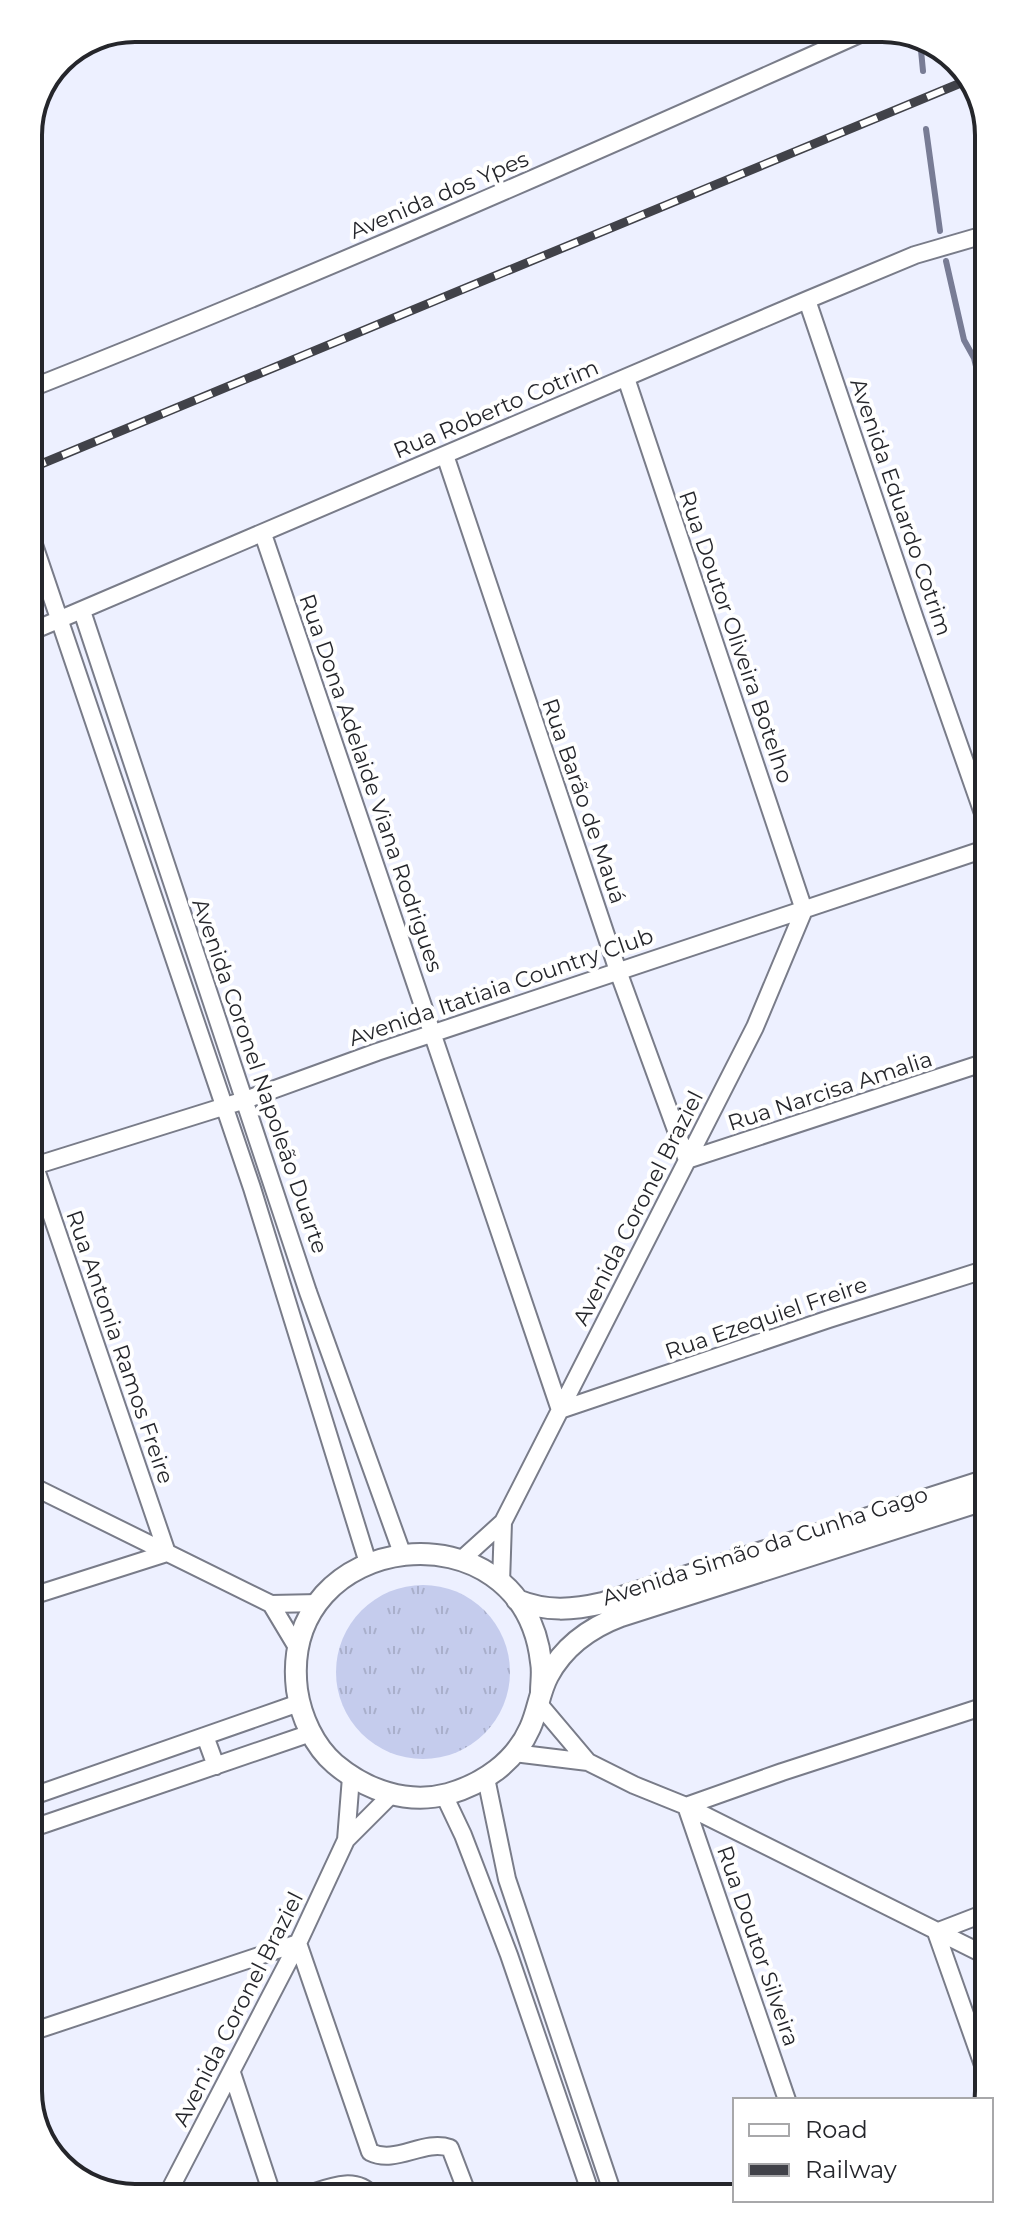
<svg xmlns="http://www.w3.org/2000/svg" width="1017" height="2226" font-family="Montserrat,sans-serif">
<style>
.park{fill:url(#park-tufts)}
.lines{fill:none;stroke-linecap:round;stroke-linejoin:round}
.stream{stroke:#787c95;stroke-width:6}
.minor-casing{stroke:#797c89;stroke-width:20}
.tertiary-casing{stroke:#797c89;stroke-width:24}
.minor{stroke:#fff;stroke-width:16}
.tertiary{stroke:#fff;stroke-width:20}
.rail-casing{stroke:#414249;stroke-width:9}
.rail{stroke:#fff;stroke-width:6;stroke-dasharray:18;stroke-linecap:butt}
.labels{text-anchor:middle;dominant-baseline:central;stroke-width:8;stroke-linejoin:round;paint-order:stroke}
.street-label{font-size:22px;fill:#25262b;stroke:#fff}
.rim{fill:none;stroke:#25262b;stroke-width:4}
</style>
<defs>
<pattern id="park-tufts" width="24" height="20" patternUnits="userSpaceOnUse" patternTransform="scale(2)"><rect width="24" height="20" fill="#c5cced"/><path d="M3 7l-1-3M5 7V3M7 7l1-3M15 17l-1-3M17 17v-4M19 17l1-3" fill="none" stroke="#a9afcb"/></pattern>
</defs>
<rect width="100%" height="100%" fill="#edf0ff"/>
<path class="park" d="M336 1672a87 87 0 1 1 174 0a87 87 0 1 1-174 0Z"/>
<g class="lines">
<path class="stream" d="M920,40l3,31
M926,129l14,102
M946,261l18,79 10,18 10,41"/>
<g class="minor-casing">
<path id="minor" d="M807,300l108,319 70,200
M29,389c281,-111 558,-233 833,-356
M445,455l173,516 69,189 299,-98
M29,530l223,658 116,375
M263,534l297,876 269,-91 158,-50
M82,611l226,681 94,261
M30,632l777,-332 108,-45 69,-20
M31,1155l136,398 -135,43
M31,1167l214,-67 132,-48 608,-203
M32,1486l239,118 48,-1
M461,1560l42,-38 252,-495 49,-117 -178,-532
M501,1583l2,-61
M271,1604l27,45
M539,1704l49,58
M205,1736l11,30
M514,1753l74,9 46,23 52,21 303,151
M486,1778l21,101 106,315
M444,1795l19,40 46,120 82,239
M33,1796l266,-93
M33,1828l278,-95
M346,1840l46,-46
M988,1912l-52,20 53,150
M34,2031l264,-88 72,209c26,13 53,-13 80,-4l18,47
M232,2073l41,124
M787,2100l-101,-294 96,-34 206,-67
M166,2197l132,-254 48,-103 5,-63
M299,2197c25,-7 55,-24 74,-1"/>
</g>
<g class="tertiary-casing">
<path id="tertiary" d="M517,1600c29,12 56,10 86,3l384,-123
M541,1692c0,-10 2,-20 0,-30 -18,-161 -264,-134 -244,28 4,27 17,56 38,74 31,26 72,41 113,30 35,-10 67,-32 82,-66 8,-17 9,-35 18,-52 16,-30 41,-48 73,-60l366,-117"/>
</g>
<use href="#minor" class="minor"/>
<use href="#tertiary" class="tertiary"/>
<g class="rail-casing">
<path id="rail" d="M29,469l939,-389"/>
</g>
<use href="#rail" class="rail"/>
</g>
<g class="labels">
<g class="street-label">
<text transform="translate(439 195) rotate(-23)">Avenida dos Ypes</text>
<text transform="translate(496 409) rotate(-23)">Rua Roberto Cotrim</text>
<text transform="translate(901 507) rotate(71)">Avenida Eduardo Cotrim</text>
<text transform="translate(736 637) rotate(71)">Rua Doutor Oliveira Botelho</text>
<text transform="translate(371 783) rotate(71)">Rua Dona Adelaide Viana Rodrigues</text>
<text transform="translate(584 801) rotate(71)">Rua Barão de Mauá</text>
<text transform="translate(501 987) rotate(-19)">Avenida Itatiaia Country Club</text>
<text transform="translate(260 1076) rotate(71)">Avenida Coronel Napoleão Duarte</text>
<text transform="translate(830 1091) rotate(-18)">Rua Narcisa Amalia</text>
<text transform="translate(638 1208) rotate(-63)">Avenida Coronel Braziel</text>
<text transform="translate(766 1318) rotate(-19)">Rua Ezequiel Freire</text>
<text transform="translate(120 1347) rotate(71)">Rua Antonia Ramos Freire</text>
<text transform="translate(765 1546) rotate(-18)">Avenida Simão da Cunha Gago</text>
<text transform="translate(758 1946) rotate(71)">Rua Doutor Silveira</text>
<text transform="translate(238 2009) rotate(-63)">Avenida Coronel Braziel</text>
</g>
</g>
<path d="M0 0H1017V2226H0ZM135 42H882A93 93 0 0 1 975 135V2091A93 93 0 0 1 882 2184H135A93 93 0 0 1 42 2091V135A93 93 0 0 1 135 42Z" fill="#fff" fill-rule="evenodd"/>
<path class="rim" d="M135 42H882A93 93 0 0 1 975 135V2091A93 93 0 0 1 882 2184H135A93 93 0 0 1 42 2091V135A93 93 0 0 1 135 42Z"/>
<rect x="733" y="2098" width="260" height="104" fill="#ffffff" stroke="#a8a8aa" stroke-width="2"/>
<rect x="749" y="2124" width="40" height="12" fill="#ffffff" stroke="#a8a8aa" stroke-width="2"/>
<text x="805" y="2138" font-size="24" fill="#25262b">Road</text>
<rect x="749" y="2164" width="40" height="12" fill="#414249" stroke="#a8a8aa" stroke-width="2"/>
<text x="805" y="2178" font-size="24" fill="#25262b">Railway</text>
</svg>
